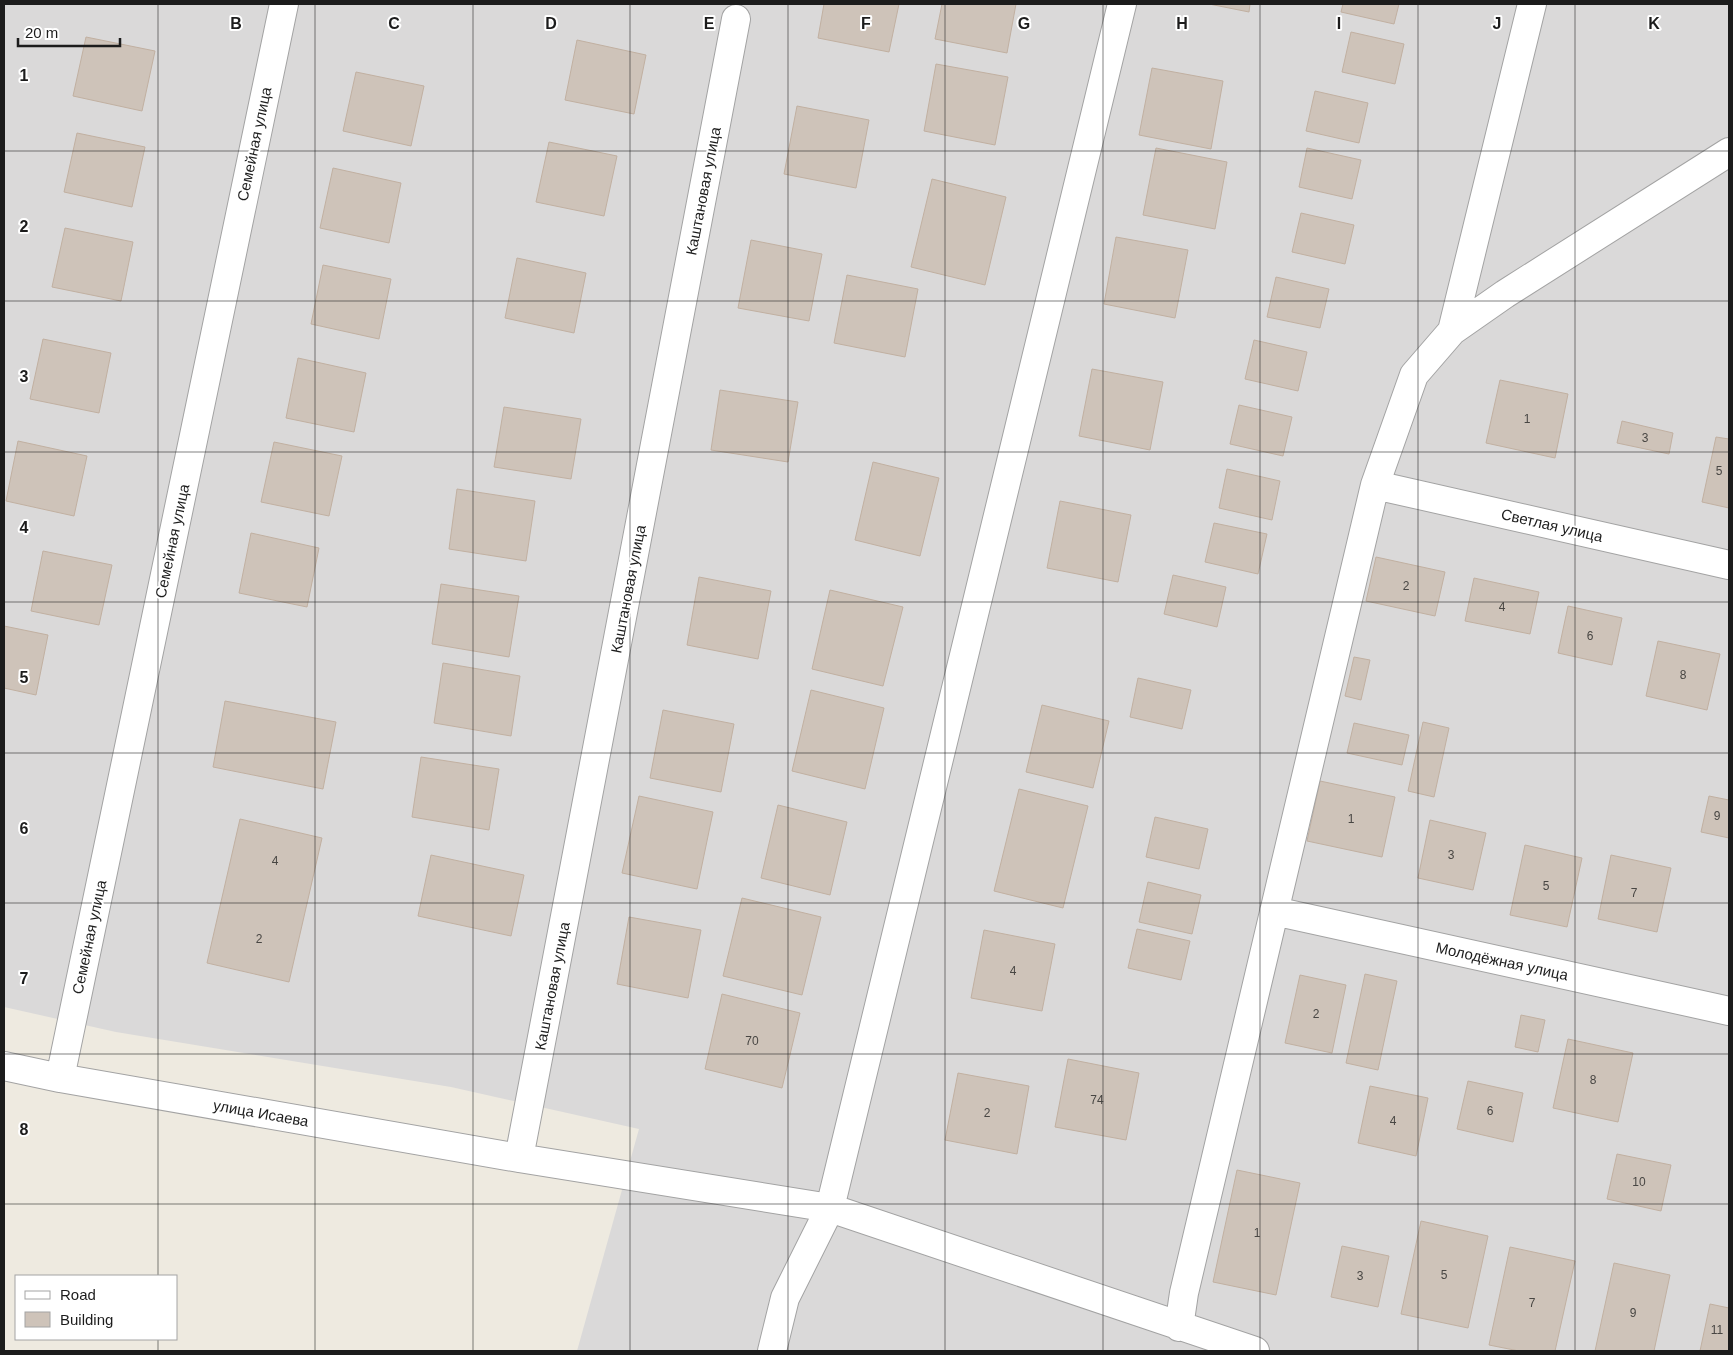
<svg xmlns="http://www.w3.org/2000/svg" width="1733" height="1355" font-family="Arial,sans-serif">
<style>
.residential{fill:#dad9d9}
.building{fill:#cec3b9;stroke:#c1b0a1}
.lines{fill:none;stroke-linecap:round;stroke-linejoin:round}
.minor-casing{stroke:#a3a3a3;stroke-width:30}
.minor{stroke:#fff;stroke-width:28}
.grid{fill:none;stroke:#1c1c1c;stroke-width:1;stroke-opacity:0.55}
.labels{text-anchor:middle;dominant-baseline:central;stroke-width:4;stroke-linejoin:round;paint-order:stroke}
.number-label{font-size:12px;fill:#484643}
.street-label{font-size:15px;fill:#1c1c1c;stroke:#fff}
.grid-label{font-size:16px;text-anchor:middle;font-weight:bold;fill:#1c1c1c;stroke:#fff;stroke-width:4;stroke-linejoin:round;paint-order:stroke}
</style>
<rect width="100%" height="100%" fill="#eeeae0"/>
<path class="residential" d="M4,4h1725v1347h-1152l62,-222 -188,-42 -335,-55 -112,-25z"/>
<path class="building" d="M824,4h75l-10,48 -71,-14z
M942,4h74l-9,49 -72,-14z
M1209,4h41l-1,8z
M1343,4h56l-5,20 -53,-12z
M1351,32l53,12 -9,40 -53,-12z
M86,37l69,14 -13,60 -69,-15z
M577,40l69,15 -12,59 -69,-14z
M936,64l72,13 -13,68 -71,-14z
M1152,68l71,13 -12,68 -72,-14z
M356,72l68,14 -13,60 -68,-15z
M1315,91l53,12 -9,40 -53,-12z
M797,106l72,14 -13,68 -72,-14z
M77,133l68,14 -13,60 -68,-15z
M549,142l68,14 -13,60 -68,-14z
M1156,148l71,14 -12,67 -72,-14z
M1307,148l54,12 -9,39 -53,-12z
M333,168l68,15 -12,60 -69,-15z
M932,179l74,18 -21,88 -74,-18z
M1301,213l53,12 -9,39 -53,-12z
M65,228l68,14 -12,59 -69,-14z
M1116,237l72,13 -13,68 -71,-14z
M751,240l71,14 -13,67 -71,-13z
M517,258l69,15 -12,60 -69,-15z
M323,265l68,14 -12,60 -68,-15z
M847,275l71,14 -13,68 -71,-14z
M1276,277l53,12 -9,39 -53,-11z
M43,339l68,14 -12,60 -69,-14z
M1254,340l53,12 -9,39 -53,-12z
M298,358l68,15 -12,59 -68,-14z
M1092,369l71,13 -13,68 -71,-14z
M1500,380l68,14 -13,64 -69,-15z
M720,390l78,12 -10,60 -77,-12z
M1239,405l53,12 -9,39 -53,-12z
M504,407l77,12 -10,60 -77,-12z
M1622,421l51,12 -4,21 -52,-11z
M1716,437l13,2v69l-27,-6z
M18,441l69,15 -13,60 -68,-15z
M274,442l68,14 -13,60 -68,-14z
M873,462l66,16 -19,78 -65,-16z
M1227,469l53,12 -8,39 -53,-12z
M457,489l78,12 -9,60 -77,-12z
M1060,501l71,14 -13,67 -71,-14z
M1214,523l53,11 -9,40 -53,-12z
M251,533l68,15 -12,59 -68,-14z
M43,551l69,14 -13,60 -68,-14z
M1376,557l69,15 -10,44 -69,-15z
M1173,575l53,12 -9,40 -53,-13z
M699,577l72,14 -13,68 -71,-14z
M1474,578l65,14 -9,42 -65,-13z
M441,584l78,12 -10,61 -77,-13z
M830,590l73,17 -20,79 -71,-17z
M1568,606l54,12 -10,47 -54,-12z
M4,626l44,9 -12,60 -32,-7z
M1658,641l62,13 -13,56 -61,-14z
M1354,657l16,3 -9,40 -16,-4z
M443,663l77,13 -9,60 -77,-13z
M1138,678l53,12 -9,39 -52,-12z
M811,690l73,18 -19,81 -73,-18z
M225,701l111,21 -13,67 -110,-22z
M1042,705l67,16 -16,67 -67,-16z
M663,710l71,14 -13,68 -71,-14z
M1423,722l26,6 -15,69 -26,-6z
M1354,723l55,12 -7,30 -55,-12z
M421,757l78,12 -10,61 -77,-13z
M1320,781l75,16 -13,60 -75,-16z
M1019,789l69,17 -25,102 -69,-17z
M639,796l74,16 -16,77 -75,-16z
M1709,796l20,4v38l-28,-6z
M778,805l69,17 -17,73 -69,-17z
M1155,817l53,12 -9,40 -53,-12z
M240,819l82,19 -33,144 -82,-19z
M1430,820l56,13 -13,57 -55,-12z
M1525,845l57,13 -15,69 -57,-12z
M431,855l93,20 -13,61 -93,-20z
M1611,855l60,13 -14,64 -59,-13z
M1148,882l53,13 -9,39 -53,-12z
M742,898l79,19 -19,78 -79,-19z
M629,917l72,13 -13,68 -71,-14z
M1137,929l53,12 -9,39 -53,-12z
M984,930l71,14 -13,67 -71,-13z
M1365,974l32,7 -19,89 -32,-7z
M1300,975l46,10 -14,68 -47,-10z
M722,994l78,19 -18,75 -77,-19z
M1521,1015l24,5 -7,32 -23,-5z
M1568,1039l65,14 -15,69 -65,-14z
M1068,1059l71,14 -13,67 -71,-13z
M958,1073l71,13 -12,68 -72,-14z
M1468,1081l55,12 -10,49 -56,-13z
M1370,1086l58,12 -12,58 -58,-13z
M1617,1154l54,11 -10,46 -54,-12z
M1237,1170l63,13 -24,112 -63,-13z
M1421,1221l67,15 -20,92 -67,-14z
M1342,1246l47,10 -11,51 -47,-10z
M1510,1247l65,14 -20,90h-36l-30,-6z
M1614,1263l56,12 -16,76h-59z
M1710,1304l19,4v43h-29z"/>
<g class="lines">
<g class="minor-casing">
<path id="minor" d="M1452,331l80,-327
M1375,485l354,80
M1274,911l455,100
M4,1066l56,12 459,80 311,50 425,143
M60,1078l224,-1074
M519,1158l217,-1139
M1179,1327l5,-34 191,-808 39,-110 38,-44 53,-37 224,-142
M772,1351l13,-53 45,-90 292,-1204"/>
</g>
<use href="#minor" class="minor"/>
</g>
<path class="grid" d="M158,4v1272M315,4v1347M473,4v1347M630,4v1347M788,4v1347M945,4v1347M1103,4v1347M1260,4v1347M1418,4v1347M1575,4v1347M4,151h1725M4,301h1725M4,452h1725M4,602h1725M4,753h1725M4,903h1725M4,1054h1725M4,1204h1725M158,1339v12"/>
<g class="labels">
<g class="number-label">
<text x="1527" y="419">1</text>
<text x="1645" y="438">3</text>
<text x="1719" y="471">5</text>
<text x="1406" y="586">2</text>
<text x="1502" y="607">4</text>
<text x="1590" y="636">6</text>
<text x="1683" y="675">8</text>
<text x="1717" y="816">9</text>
<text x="1351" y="819">1</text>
<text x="1451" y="855">3</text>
<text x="275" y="861">4</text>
<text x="1546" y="886">5</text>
<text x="1634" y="893">7</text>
<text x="259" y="939">2</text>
<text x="1013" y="971">4</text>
<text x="1316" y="1014">2</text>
<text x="752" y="1041">70</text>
<text x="1593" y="1080">8</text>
<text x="1097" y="1100">74</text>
<text x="1490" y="1111">6</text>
<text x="987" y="1113">2</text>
<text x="1393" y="1121">4</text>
<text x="1639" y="1182">10</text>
<text x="1257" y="1233">1</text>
<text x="1444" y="1275">5</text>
<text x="1360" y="1276">3</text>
<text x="1532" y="1303">7</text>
<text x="1633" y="1313">9</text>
<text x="1717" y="1330">11</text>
</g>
<g class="street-label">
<text transform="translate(254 144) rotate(-78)">Семейная улица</text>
<text transform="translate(703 191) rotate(-79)">Каштановая улица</text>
<text transform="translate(1552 525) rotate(13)">Светлая улица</text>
<text transform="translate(172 541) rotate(-78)">Семейная улица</text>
<text transform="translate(628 589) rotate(-79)">Каштановая улица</text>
<text transform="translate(89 937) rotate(-78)">Семейная улица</text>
<text transform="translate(1502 961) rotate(12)">Молодёжная улица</text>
<text transform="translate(552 986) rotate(-79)">Каштановая улица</text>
<text transform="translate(261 1113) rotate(10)">улица Исаева</text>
</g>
</g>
<g class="grid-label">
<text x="236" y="29">B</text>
<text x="394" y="29">C</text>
<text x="551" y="29">D</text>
<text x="709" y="29">E</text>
<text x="866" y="29">F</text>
<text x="1024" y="29">G</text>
<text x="1182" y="29">H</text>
<text x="1339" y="29">I</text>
<text x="1497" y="29">J</text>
<text x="1654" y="29">K</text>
<text x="24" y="81">1</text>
<text x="24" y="232">2</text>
<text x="24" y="382">3</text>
<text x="24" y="533">4</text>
<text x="24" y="683">5</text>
<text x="24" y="834">6</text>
<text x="24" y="984">7</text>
<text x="24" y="1135">8</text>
</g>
<rect width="1733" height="1355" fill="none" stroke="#1c1c1c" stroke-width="10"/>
<rect x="15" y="1275" width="162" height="65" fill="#ffffff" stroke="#a4a4a4"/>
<rect x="25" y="1291" width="25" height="8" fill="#ffffff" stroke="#a4a4a4"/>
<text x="60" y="1300" font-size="15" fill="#1c1c1c">Road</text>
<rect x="25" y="1312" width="25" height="15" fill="#cec3b9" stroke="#a4a4a4"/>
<text x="60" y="1325" font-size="15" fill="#1c1c1c">Building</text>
<path d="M18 38v8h102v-8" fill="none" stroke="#1c1c1c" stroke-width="2.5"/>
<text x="25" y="38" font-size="15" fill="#1c1c1c" stroke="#ffffff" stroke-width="4" paint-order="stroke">20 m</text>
</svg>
